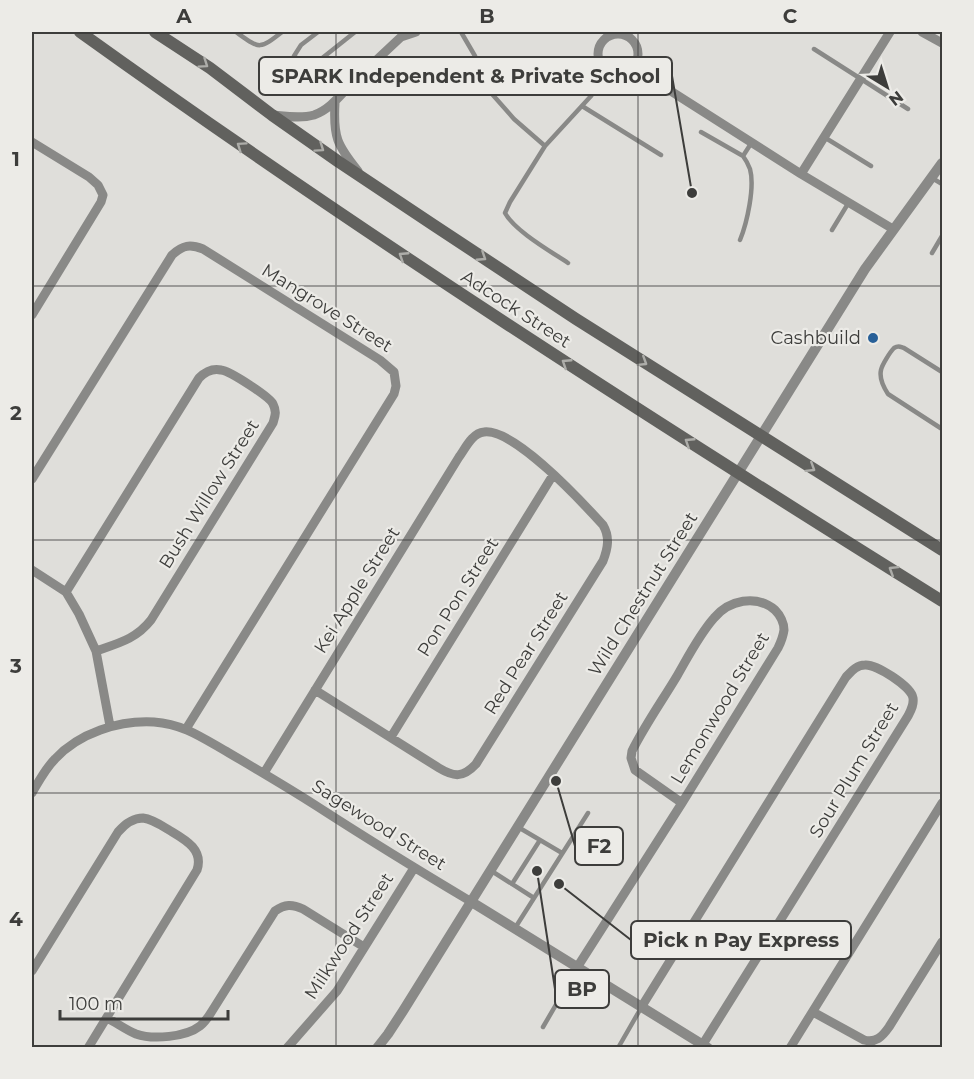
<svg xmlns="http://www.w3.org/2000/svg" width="974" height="1079" font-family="Montserrat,sans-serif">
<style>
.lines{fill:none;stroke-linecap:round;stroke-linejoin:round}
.service{stroke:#898987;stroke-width:4.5}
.minor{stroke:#898987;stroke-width:9}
.tertiary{stroke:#898987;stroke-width:10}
.secondary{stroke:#61615e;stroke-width:12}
.oneway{stroke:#adada9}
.grid{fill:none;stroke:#3d3d3b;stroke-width:1.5;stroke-opacity:0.55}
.poi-dot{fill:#286098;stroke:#ecebe7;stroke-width:2}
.labels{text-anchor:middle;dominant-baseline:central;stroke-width:4.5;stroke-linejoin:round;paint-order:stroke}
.street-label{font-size:18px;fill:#3d3d3b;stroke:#ecebe7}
.poi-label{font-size:18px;fill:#3d3d3b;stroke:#ecebe7;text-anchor:end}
.leader{fill:none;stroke:#3d3d3b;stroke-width:2}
.callout-dot{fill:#3d3d3b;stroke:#ecebe7;stroke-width:2}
.callout{fill:#ecebe7;stroke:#3d3d3b;stroke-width:2}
.callout-label{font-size:20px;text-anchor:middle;font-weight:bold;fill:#3d3d3b}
.neatline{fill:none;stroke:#3d3d3b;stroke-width:2}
.grid-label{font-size:20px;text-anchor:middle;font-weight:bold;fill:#3d3d3b}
</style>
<rect width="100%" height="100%" fill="#dfdeda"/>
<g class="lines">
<path class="service" d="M236,32c24,17 23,18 46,0
M318,32l-17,13 -7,11 4,3 18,4 39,-31
M461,32l14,24 4,13 13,25 22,25 31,27
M814,49l94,60
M582,106l79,49
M701,132l42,24 9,-14
M824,137l47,29
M932,178l10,6
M832,230l17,-28
M740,240c7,-17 15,-53 10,-71 -2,-5 -4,-9 -7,-13
M932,253l10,-17
M568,263c-18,-12 -53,-32 -63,-50l5,-11 35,-56 46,-50 15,-25
M942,372l-38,-24c-4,-1 -5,-3 -10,0 -4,4 -12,17 -13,22 -2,9 3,18 7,24l54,35
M518,827l44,26
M490,870l44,28
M512,884l28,-44
M515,928l73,-115
M543,1027l35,-60
M618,1048l23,-40"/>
<path class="minor" d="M922,32l20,11
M598 54a20 20 0 1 1 40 0a20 20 0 1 1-40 0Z
M401,37l15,-5
M633,67l168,107 92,55
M335,103c-2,34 2,42 23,68
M272,115c13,1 28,4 42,0 17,-6 27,-21 39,-33 16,-15 32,-30 48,-45l4,-5
M32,142l57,35 9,8 5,10 -2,7 -69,113
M801,174l89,-142
M32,479l140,-224c11,-10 18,-11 31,-6l177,111 14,12 2,14 -2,8 -208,335
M32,570l34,22 13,22 17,37 14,75
M66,592l133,-214c6,-6 13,-10 22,-8 9,1 49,27 52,34 4,8 2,12 0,19l-122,197c-15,19 -32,23 -55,31
M391,737l162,-262
M264,773l195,-316c6,-8 13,-24 25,-25 30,-4 99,71 119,93 7,12 5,23 0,36l-127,203c-13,14 -22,13 -37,4l-124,-78
M32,793c7,-12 13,-24 23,-34 24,-26 64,-39 99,-37 30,2 50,17 75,31 29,17 58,34 86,52 51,33 103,65 155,96
M578,966l104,-163 96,-155c3,-6 5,-11 6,-18 0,-7 -4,-15 -9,-20 -19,-16 -46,-10 -61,8 -15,17 -26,39 -37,58 -15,25 -32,49 -45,75l-1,7 4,12 47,33
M32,971l86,-139c6,-7 15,-14 25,-14 9,1 18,7 26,12 15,9 35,19 28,40l-109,178
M642,1006l204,-329c5,-5 10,-12 19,-12 11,-1 46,21 48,33 1,7 -2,12 -5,18l-205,328
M813,1012l51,28c12,3 18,-3 25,-13l53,-85
M107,1018c10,5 19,12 29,16 17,6 50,3 64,-8 5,-4 9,-10 12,-15l63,-100c10,-7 17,-7 28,-2l61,38
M287,1048l50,-57 77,-123
M790,1048l152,-245"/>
<path class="tertiary" d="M470,901l238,147
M377,1048l11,-14 15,-23 462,-742 77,-106"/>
<path class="secondary" d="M80,32c280,201 570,387 862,569
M155,32l55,36 62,47 67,47 93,62 144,95 366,231"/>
</g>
<defs><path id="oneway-chevron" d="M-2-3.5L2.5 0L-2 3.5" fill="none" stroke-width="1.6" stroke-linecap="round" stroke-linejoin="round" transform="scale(1.5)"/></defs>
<g class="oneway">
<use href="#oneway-chevron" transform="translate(204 64) rotate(34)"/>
<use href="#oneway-chevron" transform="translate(241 146) rotate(-145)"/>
<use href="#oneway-chevron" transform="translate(320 148) rotate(35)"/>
<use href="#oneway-chevron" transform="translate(403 256) rotate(-147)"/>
<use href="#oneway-chevron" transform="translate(482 257) rotate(33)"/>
<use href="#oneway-chevron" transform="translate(643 362) rotate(32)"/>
<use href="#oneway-chevron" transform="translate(566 363) rotate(-147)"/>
<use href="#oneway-chevron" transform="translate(689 442) rotate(-147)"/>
<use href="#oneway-chevron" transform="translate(811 468) rotate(32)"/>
<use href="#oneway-chevron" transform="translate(893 570) rotate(-148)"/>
</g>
<path class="grid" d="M336,32v1016M638,32v1016M32,286h910M32,540h910M32,793h910"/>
<circle class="poi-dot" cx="873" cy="338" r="6"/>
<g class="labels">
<g class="street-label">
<text transform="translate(327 308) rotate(32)">Mangrove Street</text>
<text transform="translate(516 309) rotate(33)">Adcock Street</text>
<text transform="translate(209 494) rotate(-58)">Bush Willow Street</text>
<text transform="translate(357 590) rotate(-58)">Kei Apple Street</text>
<text transform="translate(643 594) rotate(-58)">Wild Chestnut Street</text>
<text transform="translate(458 597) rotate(-58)">Pon Pon Street</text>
<text transform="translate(526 653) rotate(-58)">Red Pear Street</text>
<text transform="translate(720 708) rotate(-59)">Lemonwood Street</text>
<text transform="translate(854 770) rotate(-59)">Sour Plum Street</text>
<text transform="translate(379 825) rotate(32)">Sagewood Street</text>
<text transform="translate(349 936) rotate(-57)">Milkwood Street</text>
</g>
<g class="poi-label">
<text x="861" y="338">Cashbuild</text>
</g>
</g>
<path class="leader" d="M692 193L672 76M556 781L575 846M559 884L631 940M537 871L555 989"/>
<g class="callout-dot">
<circle cx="692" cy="193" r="6"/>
<circle cx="556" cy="781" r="6"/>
<circle cx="559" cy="884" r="6"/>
<circle cx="537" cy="871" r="6"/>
</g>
<g class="callout">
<rect x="259" y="57" width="413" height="38" rx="6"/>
<rect x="575" y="827" width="48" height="38" rx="6"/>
<rect x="631" y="921" width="220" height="38" rx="6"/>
<rect x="555" y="970" width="54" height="38" rx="6"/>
</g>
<g class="callout-label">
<text x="466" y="83">SPARK Independent &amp; Private School</text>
<text x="599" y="853">F2</text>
<text x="741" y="947">Pick n Pay Express</text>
<text x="582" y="996">BP</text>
</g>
<rect width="974" height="1079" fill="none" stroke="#ecebe7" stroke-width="66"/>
<g transform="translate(887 87) rotate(142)" stroke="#ecebe7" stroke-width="4.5" paint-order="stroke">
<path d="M0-4.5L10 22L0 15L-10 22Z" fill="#3d3d3b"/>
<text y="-9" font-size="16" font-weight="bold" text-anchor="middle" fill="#3d3d3b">N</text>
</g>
<path d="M60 1010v9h168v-9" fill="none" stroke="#3d3d3b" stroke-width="3"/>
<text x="69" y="1010" font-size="18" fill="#3d3d3b" stroke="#ecebe7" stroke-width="4.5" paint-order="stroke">100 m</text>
<rect x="33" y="33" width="908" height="1013" class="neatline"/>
<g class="grid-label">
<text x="184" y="23">A</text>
<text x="487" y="23">B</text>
<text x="790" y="23">C</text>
<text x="16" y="166">1</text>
<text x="16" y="420">2</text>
<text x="16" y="673">3</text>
<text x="16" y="926">4</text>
</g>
</svg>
